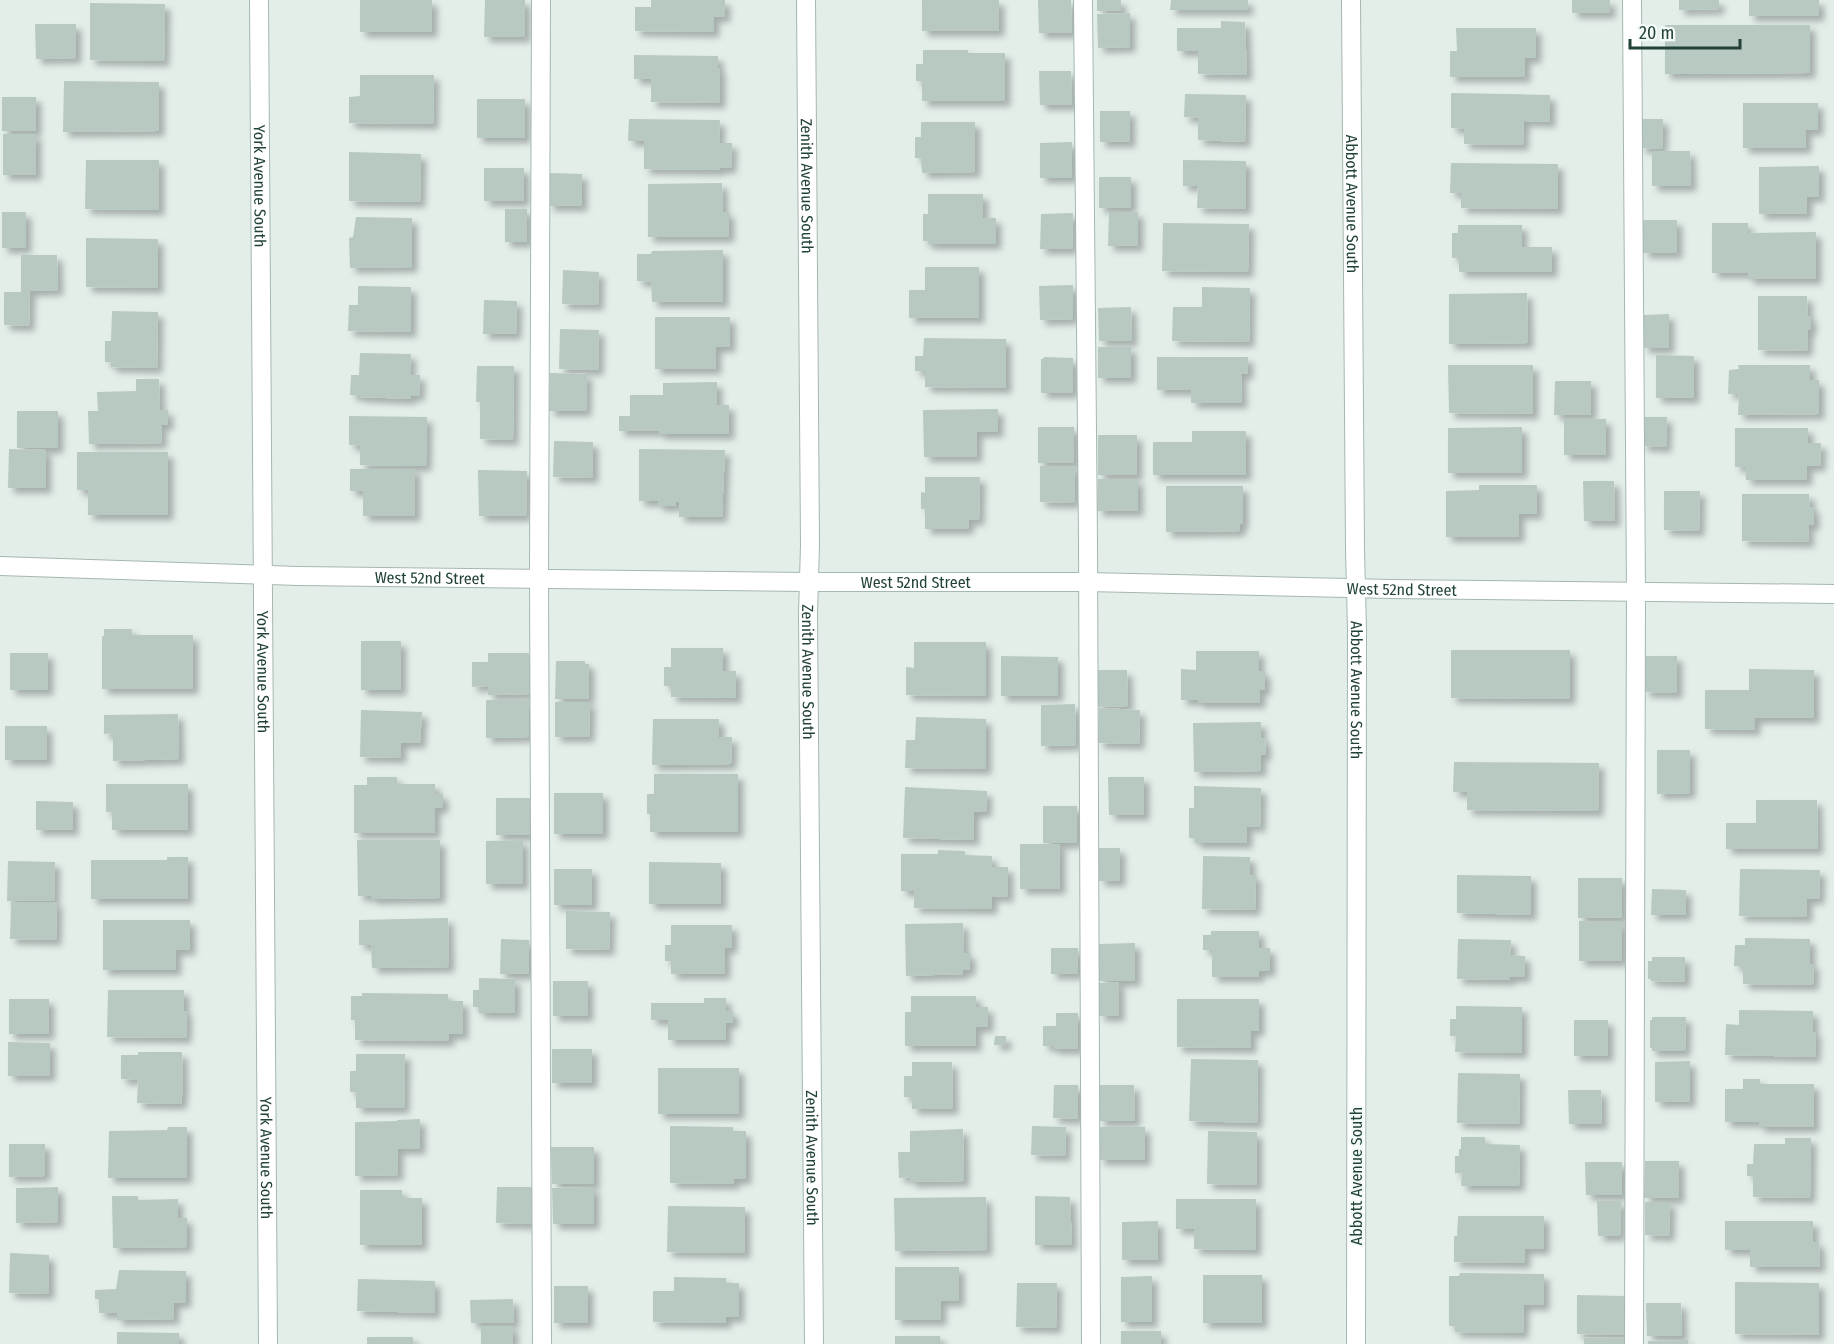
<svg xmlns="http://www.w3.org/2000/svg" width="1834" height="1344" font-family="'Fira Sans Condensed',sans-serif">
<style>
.building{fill:#b8c9c2;filter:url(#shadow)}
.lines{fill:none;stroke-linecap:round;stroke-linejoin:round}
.lane-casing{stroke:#a5b7b1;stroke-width:20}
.street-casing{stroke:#a5b7b1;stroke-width:20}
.lane{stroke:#fff;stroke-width:18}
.street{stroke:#fff;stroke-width:18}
.labels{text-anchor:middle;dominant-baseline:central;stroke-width:4.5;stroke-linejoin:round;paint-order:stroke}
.street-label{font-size:16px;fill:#214139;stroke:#f4faf7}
</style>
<defs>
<filter id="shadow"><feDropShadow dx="5.5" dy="5.5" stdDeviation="3" flood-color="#0004"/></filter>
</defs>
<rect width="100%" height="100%" fill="#e3eee9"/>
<path class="building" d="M360,0h72v32h-72z
M485,0h40v37h-41z
M651,0h74v17h-11v15l-79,-1v-24h16z
M922,0h77v31h-77z
M1038,0h33l1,33h-33z
M1097,0h24v11h-24z
M1171,0h77v10h-78z
M1572,0h38v13h-38z
M1679,0h40v9l-40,1z
M1749,0h70v16h-70z
M90,3l75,1 -1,57 -74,-1z
M1130,13v34l-32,1 -1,-34z
M1221,21l24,1 2,53 -49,-1v-23h-21v-23h44z
M35,24h41v34l-40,1z
M1665,25h145v48l-145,1z
M1456,28h80v30h-11v19h-75v-26h7z
M923,50h45v3h37v48h-83v-20h-6v-17h7z
M634,55l84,1v12h2v35l-69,-1v-23h-17z
M1039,71h32l1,34h-32z
M360,75h74l-1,49 -84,-1v-26l11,-1z
M64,81l95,1v49l-96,1z
M1451,93l99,2v27l-26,-1 -1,24 -59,-1v-15l-13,-1z
M1185,94l61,1 -1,47 -47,-2v-22l-14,-1z
M2,97h34v34h-34z
M477,99h48v39h-48z
M1743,103h75v27h-12v18h-63z
M1100,111h30v31h-30z
M629,119l91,1 -1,23h13l-1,25h-11v2l-76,-1v-28h-16z
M1641,119h22l-1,30 -22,-1z
M921,122h54v50l-53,1 -1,-15h-6v-21h6z
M3,134h33v41h-33z
M1072,142v36h-32v-35z
M1652,151h38l1,35h-39z
M349,152l72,2 -1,48 -71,-1z
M86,160h73v50l-74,-1z
M1183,160l63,1v48l-49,-1 1,-22h-15z
M1451,163l107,1v45l-97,-1v-15h-11z
M1819,166v31h-12v17h-48v-47z
M484,168h40v33h-40z
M549,173l33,1v32h-34z
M1099,177h32v31h-32z
M722,183l1,29h6v25h-81v-53z
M928,194h55v24h13v26h-68v-3h-5v-27h5z
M505,209h22v33h-22z
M2,212h24v36h-24z
M1109,212h29v34h-30z
M1073,213l-1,36h-32l1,-35z
M356,217l56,1v49l-62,1 -1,-30 4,-1z
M1643,220h34v33h-34z
M1163,223l86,1 -1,48 -86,-1z
M1712,223h36v10l68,-1v47h-68v-6h-36z
M1458,225h64v22h30v25h-93v-14h-7v-25h6z
M86,238l72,1v49l-72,-1z
M723,250v52h-71l-1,-20 -14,-1v-27h14l1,-3z
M21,255h36l1,35 -28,1 -1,35 -25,-1v-33h17z
M925,267h54v51h-70v-28h16z
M563,270l36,2 -1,33 -36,-1z
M1073,285v34l-33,1 -1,-34z
M358,286l53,1v45l-63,-1 1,-26h9z
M1202,287l48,1 -1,54 -77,-1 1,-34h29z
M1527,293l1,50 -79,1v-50z
M1758,296h49l1,20h3v14h-3l-1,21 -49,-1z
M484,300l33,1 -1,33h-33z
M1131,307l1,34h-33l-1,-33z
M112,311l46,1 -1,56 -46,-1v-5h-6v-21h6z
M1669,314v34h-26v-33z
M655,317h75v30h-14v22h-61z
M560,329l39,1 -1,40 -39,-1z
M924,338l82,1v49l-81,-1v-16h-10v-15h8z
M1098,347h33v31h-33z
M360,353l51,1 -1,21h10l-1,21 -8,-1v4l-51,-2v-1l-10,-1 1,-20h8z
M1656,355l38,1v42h-38z
M1044,357l29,1v35h-32v-34h2z
M1157,357h91v17h-7l1,29h-51v-13h-34z
M1448,365h85v49l-84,-1z
M1738,365h72v15h9v34l-81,1 1,-21h-11l1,-24 10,-1z
M477,366h37l-1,74 -33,-1v-37h-4z
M550,373l37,1 -1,37h-37z
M136,379h23l1,31h8v15h-7l1,18 -73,1 -1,-33h10l-1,-19 39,-1z
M1555,381h36v34h-37z
M717,382v23h12v29h-70v-3h-40v-15h11v-21h33v-12z
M998,409v23h-21v25h-53l-1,-47z
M17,411h41v37h-41z
M349,416l78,1 -1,49 -66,-1v-19l-11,-1z
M1642,417h25l-1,30 -24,-1z
M1564,419h42v36h-42z
M1038,427h36v36h-36z
M1522,427v46h-74v-45z
M1735,428h73v15h13l-1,23h-13v14h-61l-1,-13h-10z
M1192,431h54v44h-93v-33h39z
M1098,435h39v40h-39z
M554,441l39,1v36l-40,-1z
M9,449l37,1v38h-38z
M639,449l86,1 -3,67h-43v-15h-3v4h-18v-5h-19z
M77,452h91v63h-80v-25h-11z
M1040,466h35l-1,37 -34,-1z
M350,469h65v47h-52v-25h-13z
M478,470l49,1 -1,45h-47z
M925,477h55l-1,43h-10l-1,9h-43v-20h-4v-17l4,1z
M1098,479h40v32h-41z
M1583,481h31l1,40h-31z
M1479,485h58v29h-18v23h-73v-46l33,-1z
M1166,486h77v38h-3v7l-74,1z
M1664,491h36l-1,40 -35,-1z
M1742,494h67l1,13h4v18h-6l1,17 -67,-1z
M104,629h28v6h61v54h-91v-53h2z
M361,641h40v49h-40z
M914,642h72v54l-80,-1v-28l8,1z
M671,648h52v23h13v27l-65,-1v-11h-7v-19h7z
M1451,650h119v49l-119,-1z
M1196,651h63v20h6v19h-5v13h-62v-3h-17v-31l15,1z
M10,653h38v37h-38z
M488,653h41l1,41 -42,1v-9l-16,1v-25h16z
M1001,656l57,1v39h-57z
M1645,656h32v37l-33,-1z
M556,661h29v3h4v35h-34z
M1749,669l65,1v48h-59v12l-50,-1v-39h44z
M1097,670h30l1,36 -31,1z
M486,700h43v37l-43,1z
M555,702h35l-1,35h-34z
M1075,704l1,41 -35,1v-41z
M1099,708l41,2 -1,34 -41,-1z
M361,710l61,2 -2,31h-19v15l-41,-1z
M178,714l1,45 -66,2v-28l-9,1v-19z
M916,717l70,2v50l-81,-1 1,-28h9z
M653,719h66v18h13l-1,27 -79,1z
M1261,722v16h4l1,17h-5v16l-67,1 -1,-49z
M5,726h42v34h-42z
M1657,750h33v43l-33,1z
M1454,762l145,1 -1,48 -131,-1v-18h-14z
M654,774h84v58h-88v-18h-3v-20h7z
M367,777h30v7h38v10h8v14h-8v25h-81v-48h13z
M1108,777h36v38h-35z
M106,784h82v46h-76v-18h-6z
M1194,786l67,2 -1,39 -13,-1v17h-52v-5h-6v-30h5z
M905,787l82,4 -1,21h-12v28l-71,-2z
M554,793h49v41h-49z
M496,798h35v37h-35z
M1756,800h61l1,49h-92v-26h30z
M36,801l37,1v28h-37z
M1043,806h34v37h-34z
M357,840h83v58l-69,1v-3h-13z
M523,840v44h-37v-43z
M1020,844h40v45h-40z
M1099,848h21v33h-21z
M938,850l27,1v4l27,1v11h16v30l-16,-1v13l-78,-1v-17h-13v-37h37z
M1203,856l47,1v18h6l-1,35 -53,-1z
M167,857h21v42h-97v-39h76z
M8,861l47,1 -1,39h-47z
M649,862l72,1v41h-72z
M554,869h38v36h-38z
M1740,869l80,1 -1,29h-12v18l-68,-1z
M1457,875l74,1v39l-74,-2z
M1578,878h44v40h-44z
M1652,889l34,1v25h-35z
M11,902h46l-1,38 -46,-1z
M566,911l44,1 -1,38 -43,-1z
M448,918l1,49 -77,1 -1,-23h-12v-25z
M103,920h87v30h-14v20h-73z
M1579,921h43v40h-43z
M963,923l1,30h6v17h-7v4l-57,2 -1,-52z
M671,925h61v23h-7v26h-54v-13h-6v-16h6z
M1211,931h48v17h11v23h-11v6h-47v-27h-9v-15h8z
M1745,938l65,1v25h4l-1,21 -70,-1v-17l-9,-1 1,-21h10z
M501,939l28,1v34h-29z
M1458,939l53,1 -1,15 15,1v21h-15v3l-53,-1z
M1135,943v38h-36v-37z
M1051,948h27v26h-27z
M1652,957h33v25l-34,-1v-2h-3v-18h4z
M479,978l36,1v34h-36v-6h-6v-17h6z
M553,981h35v35h-35z
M1119,982v34h-20v-33z
M108,990h76v21h3l-1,27 -79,-1z
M362,993l86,1v7h15v33h-14v7l-94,-1v-20h-4v-24h11z
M911,996h65v11h12v20h-12v19h-71v-34h6z
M704,998h22v13h7v12h-7v17h-58v-20h-17v-17h53z
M9,999h40v35h-40z
M1177,999h82v32h-8v17l-74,-1z
M1456,1006l66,1v46l-67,-1 1,-16h-6v-17h6z
M1739,1010l74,1v21h3l-1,25 -90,-2 1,-31 13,1z
M1056,1013h22v36h-25v-3h-10v-20h13z
M1652,1017h34l-1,34h-33v-3h-2v-28h2z
M1574,1020h34v36h-34z
M995,1036h11v9h-12z
M8,1042l42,1v33h-42z
M552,1049h40v34h-40z
M138,1052h44l1,35 -2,17 -44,-1 1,-23 -17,-1v-24h17z
M356,1054h49l-1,54h-48v-16h-6v-21h6z
M1191,1059l67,1 -1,63 -68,-2z
M1690,1061v41h-35v-40z
M912,1062h40l1,47h-41v-12h-8v-21h8z
M658,1068h81v46h-81z
M1458,1073l62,1 -1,50 -62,-1z
M1743,1079h17v5h54v43h-55v-5h-34v-33h18z
M1054,1085h24v34l-25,-1z
M1099,1085h35l1,36h-36z
M1568,1090h33l1,34h-33z
M420,1119v30h-22v26l-43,1v-54l42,-1v-1z
M670,1126l63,1v4h13v48h-12v5l-64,-1z
M1032,1126l34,1 -1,29 -34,-1z
M168,1127h19v51h-79l1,-47 58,-1z
M1099,1127h46v33h-46z
M963,1129l1,52 -54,1v-5l-11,1 -1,-26h12v-21z
M1208,1131l49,1v53l-50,-1z
M1461,1137h24v7l35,1 -1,41h-58l1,-13h-7v-17h4v-7h2z
M1785,1138h26l-1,60 -57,-1v-21h-6v-12h6l1,-20h31z
M9,1144h36v32l-36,1z
M551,1147h43v37h-42z
M1645,1161h34v37h-35z
M1585,1162h37v33h-36z
M58,1187v35l-42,1v-35z
M497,1187h35v37l-36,-1z
M594,1187v37h-41l-1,-36z
M360,1190h42v8h20v47h-62z
M112,1196h26v4l40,-1v19h9v29l-74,1z
M1035,1196l35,1 2,48h-37z
M986,1197l1,53 -92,1 -1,-53z
M1176,1199h80v51l-62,-1v-20h-18z
M1597,1201h24l-1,35h-22z
M1645,1202h25l-1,34 -24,-1z
M668,1206l77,1v46l-78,-1z
M1458,1216h86v33h-19v14l-71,-1v-26h3z
M1158,1221v39h-36v-38z
M1725,1221h88v21h6l1,25h-70v-17h-25z
M10,1253l39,2v39l-40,-1z
M895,1267h64v34h-18v19h-46z
M119,1270l67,1v31l-12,1v16l-57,1v-7h-18v-14h-4v-9l21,-1z
M1460,1273l84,1v31h-20l-1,28 -68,-1v-6h-6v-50h10z
M1203,1275h59v48h-59z
M1152,1276v46h-31v-45z
M674,1277l52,1v5h13v34h-13v6l-73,-1v-31h21z
M358,1279l77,2v32l-78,-2z
M1735,1282l84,1v52l-84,-1z
M1017,1283h40l-1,45 -40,-1z
M554,1286h34v37h-34z
M1577,1295l47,1v39l-47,-1z
M513,1299l1,24h-43l-1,-23z
M1646,1303h35l1,33h-35z
M481,1326h32v18h-32z
M1121,1331h40v13h-40z
M117,1332l62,1v11h-62z
M895,1336h45l1,8h-46z
M367,1337h46v7h-46z
M1624,1337v7h-40v-6z
M1688,1340v4h-40v-3z"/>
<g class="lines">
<g class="lane-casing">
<path id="lane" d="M541,0l-2,578 3,766
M1083,0l5,541 3,803
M1632,0l4,593 -2,751"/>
</g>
<g class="street-casing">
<g id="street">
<path id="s1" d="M259,0l9,1344"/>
<path id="s2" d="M806,0l4,545 -2,69 6,730"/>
<path id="s3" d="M1351,0l4,549 2,81 -1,714"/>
<path id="s4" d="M0,566l298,10 510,6h280l303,7 443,5"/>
</g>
</g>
<use href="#lane" class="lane"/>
<use href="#street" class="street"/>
</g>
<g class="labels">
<g class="street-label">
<text stroke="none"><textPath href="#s1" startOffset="186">York Avenue South</textPath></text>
<text stroke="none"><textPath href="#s2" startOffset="186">Zenith Avenue South</textPath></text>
<text stroke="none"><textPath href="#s3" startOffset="204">Abbott Avenue South</textPath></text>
<text stroke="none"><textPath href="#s4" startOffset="430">West 52nd Street</textPath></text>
<text stroke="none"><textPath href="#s4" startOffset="916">West 52nd Street</textPath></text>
<text stroke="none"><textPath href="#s4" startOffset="1402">West 52nd Street</textPath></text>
<text stroke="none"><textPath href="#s1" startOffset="672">York Avenue South</textPath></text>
<text stroke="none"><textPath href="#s2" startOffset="672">Zenith Avenue South</textPath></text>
<text stroke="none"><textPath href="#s3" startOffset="690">Abbott Avenue South</textPath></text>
<text stroke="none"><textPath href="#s1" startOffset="1158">York Avenue South</textPath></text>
<text stroke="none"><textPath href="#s2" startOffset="1158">Zenith Avenue South</textPath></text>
<text transform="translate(1356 1176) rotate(-90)">Abbott Avenue South</text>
</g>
</g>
<path d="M1630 39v9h110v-9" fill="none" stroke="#214139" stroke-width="3"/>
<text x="1639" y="39" font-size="18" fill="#214139" stroke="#f4faf7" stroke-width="4.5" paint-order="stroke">20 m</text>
</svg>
